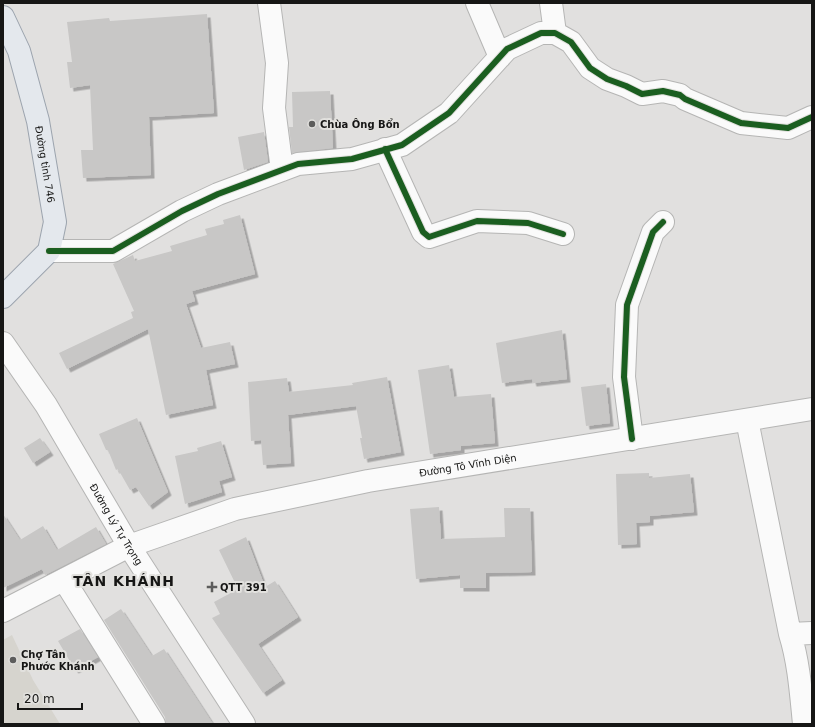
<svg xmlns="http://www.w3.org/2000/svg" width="815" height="727" font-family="'DejaVu Sans',sans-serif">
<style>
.built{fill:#d6d4ce}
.building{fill:#c8c7c6;filter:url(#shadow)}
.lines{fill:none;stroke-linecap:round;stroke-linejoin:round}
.street-casing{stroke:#b5b5b4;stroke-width:24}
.secondary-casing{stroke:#b5b5b4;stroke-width:24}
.primary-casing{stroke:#9ca4ae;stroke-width:24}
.street{stroke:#fafafa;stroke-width:22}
.secondary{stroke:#fafafa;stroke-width:22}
.primary{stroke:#e4e8ed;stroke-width:22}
.cycleway-casing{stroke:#e2e1de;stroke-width:8}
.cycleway{stroke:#1b5e20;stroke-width:6}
.poi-dot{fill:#5d5d5c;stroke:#e2e1de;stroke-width:1.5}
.labels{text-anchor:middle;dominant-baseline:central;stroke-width:4;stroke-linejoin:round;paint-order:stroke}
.poi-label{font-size:10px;font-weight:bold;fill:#161615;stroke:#e2e1de;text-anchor:start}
.street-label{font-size:10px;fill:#161615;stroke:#e2e1de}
.district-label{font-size:14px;font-weight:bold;letter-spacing:1px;fill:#161615;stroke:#e2e1de}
</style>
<defs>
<filter id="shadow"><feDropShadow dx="3.5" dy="3.5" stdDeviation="0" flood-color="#0004"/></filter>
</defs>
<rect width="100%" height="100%" fill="#e1e0df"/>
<path class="built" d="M12,635l21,45 27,44h-57v-84z"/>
<path class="building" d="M207,14l7,99 -65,4 2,58 -68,3 -2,-28h12l-3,-65 -20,3 -3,-26h5l-5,-40 42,-4 1,3z
M330,91l3,57 -41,5 -3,-26h4l-1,-35z
M264,132l4,30 -24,8 -6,-33z
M240,215l15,59 -63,17 3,10 -9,3 15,44 29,-6 5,22 -29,6 7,35 -47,10 -18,-86 -81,40 -8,-16 74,-35 -2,-6 3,-1 -21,-47 20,-9 2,6 37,-10 -2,-5 37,-11 -2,-6 19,-5 -1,-4z
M562,330l5,49 -34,4 -1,-4 -30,4 -6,-40z
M449,365l5,32 37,-3 4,49 -34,3v4l-31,4 -12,-84z
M387,377l14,75 -37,7 -4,-21h2l-6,-32 -68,9 3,48 -28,2 -2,-25 -10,1 -3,-59 39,-4 2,14 64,-7 -1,-2z
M606,384l4,39 -24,3 -5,-39z
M137,418l31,74 -19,14 -13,-19 -6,3 -12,-21 -2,1 -8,-20h-2l-7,-16z
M40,438l10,14 -17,11 -9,-15z
M221,441l11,36 -13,4 3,11 -37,12 -10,-48 23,-5 -1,-3z
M649,473v5l41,-4 4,38 -44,4v6l-14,1 1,21 -19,1 -2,-71z
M439,507l2,32 64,-2 -1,-29h26l2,64 -46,1v15h-26v-13l-44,4 -6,-70z
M3,514l17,26 23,-14 14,24 39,-23 10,17 -61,31 -3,-6 -39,19z
M246,537l19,50 10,-6 23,36 -40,27 24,36 -19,13 -51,-75 8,-4 -6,-12 24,-13 -19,-39z
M121,609l31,47 12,-7 49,75h-47l-1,-7 -61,-97z
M80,629l18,28 -23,13 -17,-29z"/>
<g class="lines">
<g class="street-casing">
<path id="street" d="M269,3l8,60 -3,45 8,62
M477,3l23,54
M551,3l4,30
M385,149l38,83 6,5 48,-16 51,2 35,11
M49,251h64l69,-40 36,-17 80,-30 54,-5 50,-14 47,-32 58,-64 34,-16h14l16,9 19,26 17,11 19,7 16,8 21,-3 17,4 5,4 56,24 47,5 24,-11
M747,420l43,214
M632,439l-8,-62 3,-72 26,-73 10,-10
M64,580l90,144
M804,724c-3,-30 -5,-61 -14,-90l22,-1"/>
</g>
<g class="secondary-casing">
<g id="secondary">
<path id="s1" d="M3,343l43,62 83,141 115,178"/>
<path id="s2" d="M3,611l126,-65 106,-37 133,-28 444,-72"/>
</g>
</g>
<g class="primary-casing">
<g id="primary">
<path id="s3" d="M3,17l16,34 19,70 17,101 -6,29 -46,46"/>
</g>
</g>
<use href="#street" class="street"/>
<use href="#secondary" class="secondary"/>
<use href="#primary" class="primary"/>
<g class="cycleway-casing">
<path id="cycleway" d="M385,149l38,83 6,5 48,-16 51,2 35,11
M49,251h64l69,-40 36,-17 80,-30 54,-5 50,-14 47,-32 58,-64 34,-16h14l16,9 19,26 17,11 19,7 16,8 21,-3 17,4 5,4 56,24 47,5 24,-11
M632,439l-8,-62 3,-72 26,-73 10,-10"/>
</g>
<use href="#cycleway" class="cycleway"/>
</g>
<g class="poi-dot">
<circle cx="312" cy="124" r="4"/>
<path d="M210 581h4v4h4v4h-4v4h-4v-4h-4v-4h4z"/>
<circle cx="13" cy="660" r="4"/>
</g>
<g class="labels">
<g class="poi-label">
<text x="320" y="124">Chùa Ông Bổn</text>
<text x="220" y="587">QTT 391</text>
<text x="21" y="654">Chợ Tân<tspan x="21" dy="12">Phước Khánh</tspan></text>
</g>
<g class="street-label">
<text stroke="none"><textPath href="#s3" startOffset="154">Đường tỉnh 746</textPath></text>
<text stroke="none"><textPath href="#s2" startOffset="491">Đường Tô Vĩnh Diện</textPath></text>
<text stroke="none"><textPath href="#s1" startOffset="214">Đường Lý Tự Trọng</textPath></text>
</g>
<g class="district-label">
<text x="124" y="581">TÂN KHÁNH</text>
</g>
</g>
<rect width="815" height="727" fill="none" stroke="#161615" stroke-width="8"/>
<path d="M18 703v6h64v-6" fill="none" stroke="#161615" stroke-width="2"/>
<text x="24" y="703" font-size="12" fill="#161615" stroke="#e2e1de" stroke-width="3" paint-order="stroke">20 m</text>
</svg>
